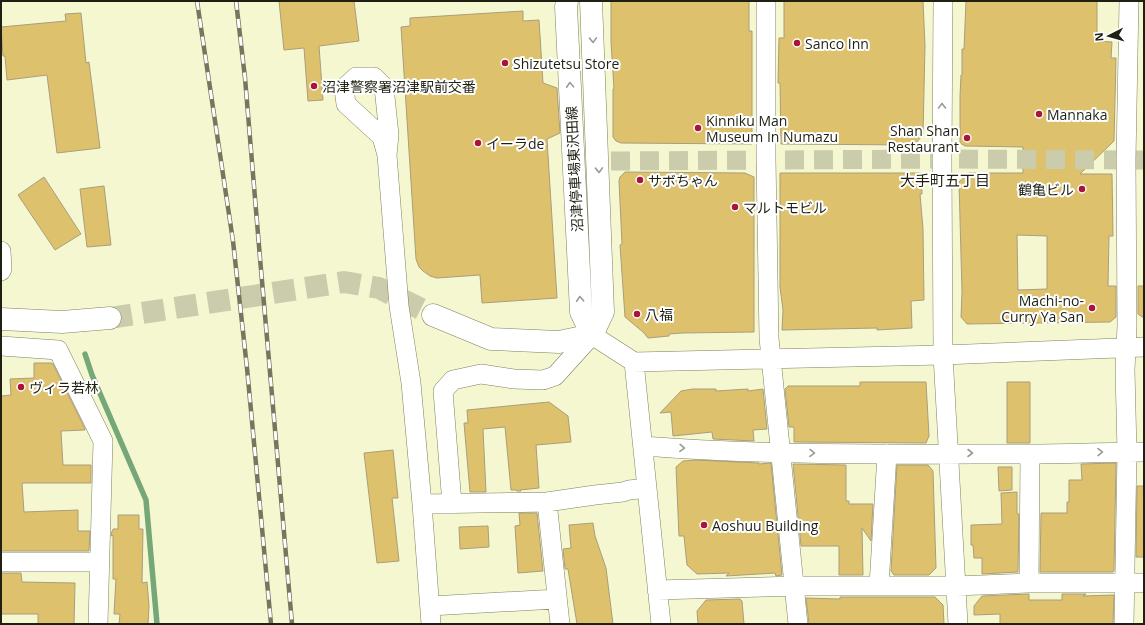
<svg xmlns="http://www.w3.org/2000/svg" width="1145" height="625" font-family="'Open Sans','Noto Sans JP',sans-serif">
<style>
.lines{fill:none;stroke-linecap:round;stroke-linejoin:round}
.stream{stroke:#76a778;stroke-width:5.5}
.building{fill:#ddc16c;stroke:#aa9e7c;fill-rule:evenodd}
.minor-tunnel{stroke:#caccab;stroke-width:19;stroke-dasharray:19 10;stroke-linecap:butt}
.major-tunnel{stroke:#caccab;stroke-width:22;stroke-dasharray:22 11;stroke-linecap:butt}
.minor-casing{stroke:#7f815e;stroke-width:20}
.major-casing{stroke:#7f815e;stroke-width:23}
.minor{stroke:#fff;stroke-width:19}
.major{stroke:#fff;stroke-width:22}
.rail-casing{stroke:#74765e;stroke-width:4.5}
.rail{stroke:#fff;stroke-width:3;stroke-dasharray:9;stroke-linecap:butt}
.oneway{stroke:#9a9b94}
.poi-dot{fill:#aa1437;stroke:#fff;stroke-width:1.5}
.labels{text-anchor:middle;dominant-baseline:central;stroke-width:4;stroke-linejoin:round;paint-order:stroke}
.poi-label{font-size:14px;fill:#1f2012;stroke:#fff;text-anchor:start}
.street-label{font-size:14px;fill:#1f2012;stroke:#fff}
.neighbourhood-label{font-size:15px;fill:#1f2012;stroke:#fff}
</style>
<rect width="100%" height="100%" fill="#f5f7d1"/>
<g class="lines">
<path class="stream" d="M85,354l7,21 54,125 11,124"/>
</g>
<path class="building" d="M279,1h75l5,40 -40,5 4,54 -15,1 -4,-53 -20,2z
M611,1h138v30h3v113l-131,-1 -5,-2 -3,-4v-48h1l-3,-47z
M784,1h139l2,44 -2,90 -9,10 -133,-1 -1,-61h-2l1,-45h5z
M966,1h131v40l15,1 -1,16h5l-2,83 -34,33h32l1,62h-4l-1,50h8v31l-6,5 -143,2 -6,-7 1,-25 -3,-110 10,-9h54v-26l-58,-1 -5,-3v-47l1,-21h1v-26h2zM1017,235l30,1v53l-29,1z
M523,11v10l16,-1 4,63 14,5 3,45 -13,6 10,159 -75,5 -2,-28 -43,3 -7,-2 -7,-5 -4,-4 -3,-8 -15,-232 9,-1v-8z
M81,13l5,50 3,-1 11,86 -43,5 -10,-78 -40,5 -2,-24h-2l-2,-29 65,-6 -1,-7z
M625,172l120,1 9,4v155l-72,1 -13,1v2l-21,2 -5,-6 -18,-15 -5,-72 2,-1 -3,-63 1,-4z
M780,173h141l1,21h-2l3,35 1,71 -13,1 1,27 -35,2v-2l-95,2 1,-20 -3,-23z
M44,177l37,57 -26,16 -37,-55z
M104,186l7,59 -24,2 -7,-58z
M1138,286h6v32l-6,-4z
M34,363h17l2,1 32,65v1l-24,1 2,34h28v18h-69l2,29 54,-2v21h12l-1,20h-88v-155l10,-1 -1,-16 24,-1z
M860,382h66l3,54 -3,7 -132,-1v-15h-5l-4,-38 3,-3h72z
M1007,382h23v61h-23z
M693,389h23v2l32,-2v2l15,-2 4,40 -14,1 1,11 -41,-2 -1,-7 -39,4 -2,-24 -11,1 21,-22z
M549,402l19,14 3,26 -35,3 3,43 -19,2 1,1h-4v-1h-6l-6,-63 -22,2 3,63h-16l-6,-69h4l-1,-13z
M393,450l5,48h-6l7,63 -22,2 -13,-110z
M695,460l64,3v1l12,-1 11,112 -6,1 -1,-3 -49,3 3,-3 -32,1 -10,-9 -3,-29h-5l-3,-69 7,-6z
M1116,463l-2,108 -1,1h-73l1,-59h26v-11h2v-22h13l-1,-16z
M793,464l53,1v36h3v3h24l-2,37 -9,-13 1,47h-24v-29h-38z
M897,465h31l5,6 3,97 -7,7h-35l-3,-4z
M998,467h14v23l-13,1z
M1137,486h7v71h-8z
M1017,492v22h2l-1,58 -36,2v-16h-8l-1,-13h-2v-20l31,-1 -1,-31z
M519,513h18l6,58 -25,2 -3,-47 5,-1z
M118,515h21v14h4l-1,54 5,-1 2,24 -1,18h-29l1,-10h-6l2,-35h-3v-44l-2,1 1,-5h1v-2h5z
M593,523l2,13 11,32 7,56h-36l-9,-55h-3l-2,-20 8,-1 -2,-23z
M488,526l1,21 -29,2 -1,-22z
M1,573h20l1,9 53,1 -1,41h-36v-10h-37z
M1029,594v6h33v-6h24l-3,2 31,-1 -1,29h-113v-10l-26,1v-9l8,-10z
M840,597h95l8,8 1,19h-135l-3,-26 34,1z
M740,599l2,2 2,23h-46l-1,-13 9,-11z"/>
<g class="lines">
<path class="minor-tunnel" d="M611,161l331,-2 202,1"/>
<path class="major-tunnel" d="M110,318l234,-36 35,6 54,27"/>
<g class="minor-casing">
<path id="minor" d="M766,1v158l3,179 29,286
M943,1l-1,158 1,196 15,269
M356,77h18l10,10 5,48 -2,20 -5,-18 -36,-33 -2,-16z
M387,155l12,151 12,77 11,121 9,120
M1,251l1,18 -1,2
M1,346l57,4 45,91 -5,183
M634,362l309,-7 201,-8
M643,446c128,10 258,8 386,8 39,0 77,-2 115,-2
M422,504l125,-2
M452,504l-9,-113 10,-11 28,-6 33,5 29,1 12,-4 37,-41 42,27 27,262
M1,562h99
M1029,583l1,-129
M879,586l8,-132
M657,590l138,-4h161l73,-3h115
M430,606l127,-7
M560,624l-13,-122 48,-7 28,-3 6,-2 18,-2
M1124,624l3,-172 -2,-82 2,-44 -1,-167 3,-158"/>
</g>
<g class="major-casing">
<path id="major" d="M567,1l-1,6 15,305 11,23
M591,1l12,311 -11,23
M433,315l58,24 68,3 33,-7
M1,319l61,3 48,-4"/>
</g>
<use href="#minor" class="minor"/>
<use href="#major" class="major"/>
<g class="rail-casing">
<path id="rail" d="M197,1l36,240 14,127 24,256
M236,1l9,77 15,180 32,366"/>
</g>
<use href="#rail" class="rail"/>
</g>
<defs><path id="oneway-chevron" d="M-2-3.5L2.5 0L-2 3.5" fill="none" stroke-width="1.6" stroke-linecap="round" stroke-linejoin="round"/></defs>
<g class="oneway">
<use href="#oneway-chevron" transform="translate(593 40) rotate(88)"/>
<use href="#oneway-chevron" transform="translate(570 85) rotate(-93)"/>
<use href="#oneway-chevron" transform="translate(942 106) rotate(-90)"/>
<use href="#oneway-chevron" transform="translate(599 170) rotate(88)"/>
<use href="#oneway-chevron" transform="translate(580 299) rotate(-93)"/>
<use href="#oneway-chevron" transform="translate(682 448) rotate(2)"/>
<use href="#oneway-chevron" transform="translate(1100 452) rotate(-1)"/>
<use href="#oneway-chevron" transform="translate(812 453) rotate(1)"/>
<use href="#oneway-chevron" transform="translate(970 453)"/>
</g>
<g class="poi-dot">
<circle cx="797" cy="43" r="4"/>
<circle cx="505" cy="63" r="4"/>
<circle cx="314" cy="86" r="4"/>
<circle cx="1039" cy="114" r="4"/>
<circle cx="698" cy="128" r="4"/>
<circle cx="967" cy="138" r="4"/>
<circle cx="478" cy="143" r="4"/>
<circle cx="640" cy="180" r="4"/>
<circle cx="1082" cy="189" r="4"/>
<circle cx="735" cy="207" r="4"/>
<circle cx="1092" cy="308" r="4"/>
<circle cx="637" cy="314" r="4"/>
<circle cx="21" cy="387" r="4"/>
<circle cx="704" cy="525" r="4"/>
</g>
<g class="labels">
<g class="poi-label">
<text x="805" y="43">Sanco Inn</text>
<text x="513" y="63">Shizutetsu Store</text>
<text x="322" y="86">沼津警察署沼津駅前交番</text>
<text x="1047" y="114">Mannaka</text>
<text x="706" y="120">Kinniku Man<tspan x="706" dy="16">Museum In Numazu</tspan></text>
<text x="959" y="130" text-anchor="end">Shan Shan<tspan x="959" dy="16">Restaurant</tspan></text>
<text x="486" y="143">イーラde</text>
<text x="648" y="180">サボちゃん</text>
<text x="1074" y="189" text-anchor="end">鶴亀ビル</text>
<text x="743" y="207">マルトモビル</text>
<text x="1084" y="300" text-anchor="end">Machi-no-<tspan x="1084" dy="16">Curry Ya San</tspan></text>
<text x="645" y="314">八福</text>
<text x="29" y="387">ヴィラ若林</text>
<text x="712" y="525">Aoshuu Building</text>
</g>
<g class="street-label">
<text transform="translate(574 169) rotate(-93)">沼津停車場東沢田線</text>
</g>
<g class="neighbourhood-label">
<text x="945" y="180">大手町五丁目</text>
</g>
</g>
<rect width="1145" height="625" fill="none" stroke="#1f2012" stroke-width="4"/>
<g transform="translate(1109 36) rotate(264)" stroke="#ffffff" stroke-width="3" paint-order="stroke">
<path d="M0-3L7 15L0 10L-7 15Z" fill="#1f2012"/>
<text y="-6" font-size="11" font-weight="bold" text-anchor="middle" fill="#1f2012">N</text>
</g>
</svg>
